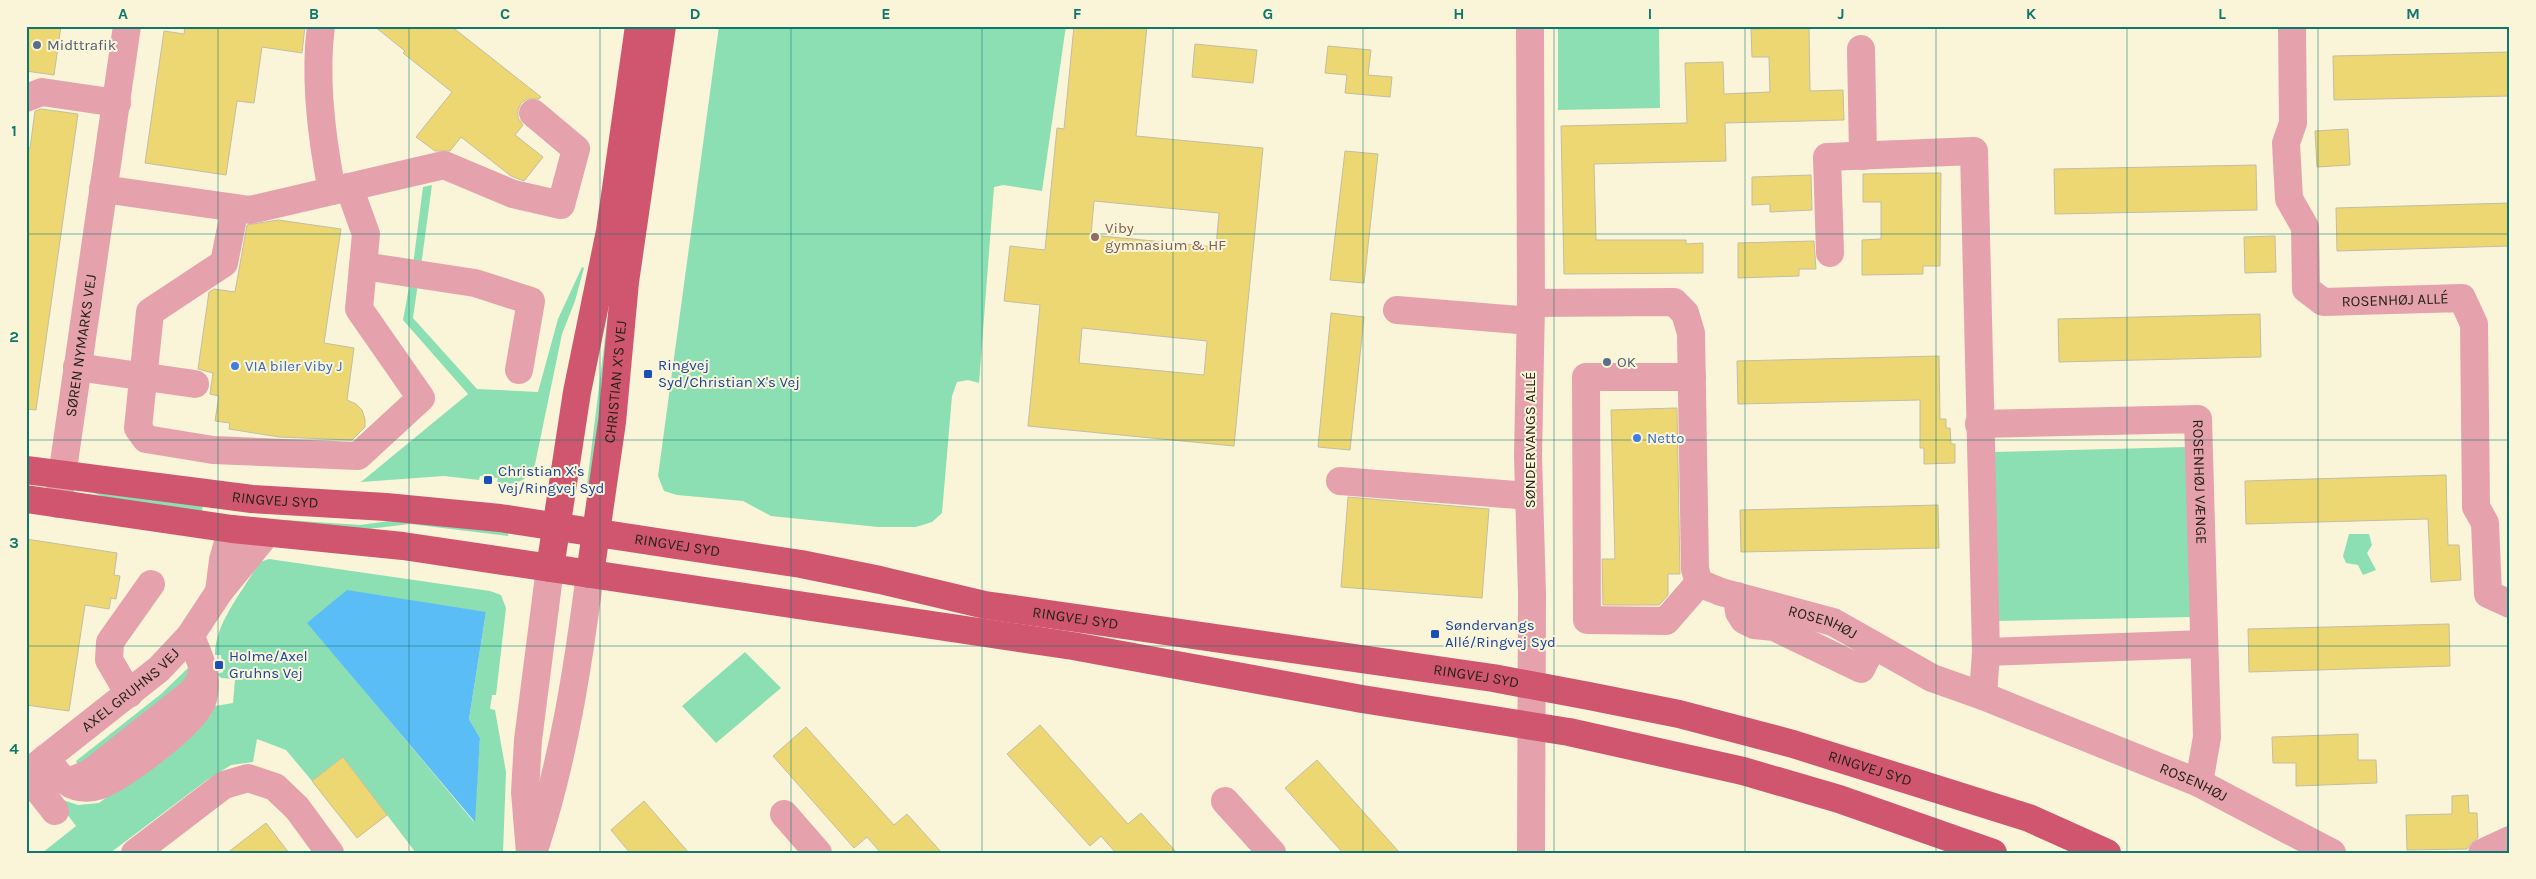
<svg xmlns="http://www.w3.org/2000/svg" width="2536" height="879" font-family="Karla,sans-serif">
<style>
.green{fill:#8cdfb3;fill-rule:evenodd}
.water{fill:#5bbdf6}
.building{fill:#edd773;stroke:#c3bea3;fill-rule:evenodd}
.lines{fill:none;stroke-linecap:round;stroke-linejoin:round}
.minor{stroke:#e6a2ac;stroke-width:28}
.major{stroke:#d05670;stroke-width:28}
.grid{fill:none;stroke:#0f766e;stroke-width:1;stroke-opacity:0.55}
.service-dot{fill:#5c6f8a;stroke:#faf5d9;stroke-width:2}
.education-dot{fill:#8d6e63;stroke:#faf5d9;stroke-width:2}
.shop-dot{fill:#3f7fe0;stroke:#faf5d9;stroke-width:2}
.transit-dot{fill:#1a4fb4;stroke:#faf5d9;stroke-width:2}
.labels{text-anchor:middle;dominant-baseline:central;stroke-width:4;stroke-linejoin:round;paint-order:stroke}
.service-label{font-size:15px;fill:#4e5e75;stroke:#faf5d9;text-anchor:start}
.education-label{font-size:15px;fill:#785e54;stroke:#faf5d9;text-anchor:start}
.street-label{font-size:15px;fill:#252218;stroke:#faf5d9}
.transit-label{font-size:15px;fill:#164399;stroke:#faf5d9;text-anchor:start}
.shop-label{font-size:15px;fill:#366cbe;stroke:#faf5d9;text-anchor:start}
.neatline{fill:none;stroke:#0f766e;stroke-width:2}
.grid-label{font-size:16px;text-anchor:middle;font-weight:bold;fill:#0f766e}
</style>
<rect width="100%" height="100%" fill="#faf5d9"/>
<path class="green" d="M719,26h347l-24,165 -39,-6 -9,2 -15,196 -11,-3 -11,2 -5,14 -10,117 -10,9 -16,5h-38l-107,-11 -28,-15 -66,-6 -13,-4 -6,-15z
M1558,26h101l1,82 -102,2z
M432,185l-11,81 -8,-1 10,-78z
M582,267l2,1 -9,33 -13,33 -28,135c-11,14 -19,16 -37,14l1,-5 -18,-2 -1,4 -35,-4 -83,6 107,-88 -65,-74 7,-38 8,1 -5,35 64,71 61,3 20,-73z
M612,282l-20,203 -5,-1z
M2187,447l5,170 -195,4 -3,-169z
M90,491l113,10 -1,15 -92,-16z
M286,520l74,5 29,-4 120,10 -1,5 -98,-12 -50,6 -75,-7z
M2349,534h20l3,11 -5,8 9,17 -13,5 -5,-10 -12,-2 -3,-7z
M269,559l221,32 11,4 5,13 -10,87h-4l-2,14 5,1 11,62 -3,81h-87l-73,-96 -31,24 -26,-31 -29,-11 -4,23 -22,3 -24,15 -97,73h-68l34,-27 -22,-29 24,8 21,-2 90,-67 21,-20 5,-10 18,-3 2,-24 -14,-1 -4,-4 6,-2 -2,-17h-6c0,-30 24,-59 39,-84l6,-9zM486,612l-17,107 11,19 -6,84 -166,-199z
M745,652l36,36 -65,55 -34,-37z
M188,668l2,5 -3,11 -95,77 -15,3 -1,-3 85,-67z"/>
<path class="water" d="M347,590l139,22 -17,107 11,19 -5,84 -168,-199z"/>
<path class="building" d="M26,26h35l-7,49 -28,-4z
M185,26h120l-3,27 -40,-6 -8,56 -17,-2 -11,74 -81,-12 19,-132 20,3z
M374,26h77l90,71 -2,2h-12l-6,4 -3,7v8l5,7 -8,10 28,22 -19,24 -13,-5 -50,-39 -11,14h-15l-19,-14 36,-45 -49,-39 2,-2z
M1074,26h73l-11,110 127,12 -29,298 -206,-20 12,-121 -36,-4 6,-55 35,4 12,-122 7,1zM1094,201l125,12 -3,34 -125,-12zM1082,328l125,13 -3,34 -125,-12z
M1809,28l1,63 33,-1 1,30 -119,3 1,38 -132,3 2,76h90v4l17,-1v30l-139,1 -3,-148 126,-3 -2,-60 38,-1 1,32 46,-2 -1,-35h-17l-1,-28z
M1195,44l62,6 -4,33 -61,-6z
M1328,46l43,4 -3,25 24,2 -2,20 -45,-4 2,-18 -22,-2z
M2510,52v44l-176,4 -1,-44z
M41,109l37,5 -42,296 -10,-1v-262l4,1 5,-37z
M2348,129l2,36 -33,2 -2,-36z
M1345,151l33,3 -14,129 -34,-3z
M2256,165l1,45 -202,4 -1,-45z
M1941,173l-1,93h-17v8l-61,1v-35l19,-1v-37h-18v-28z
M1811,175l1,35 -42,2v-8l-18,1v-28z
M2510,203v43l-173,5 -1,-43z
M278,220l63,9 -17,114 30,5 -7,52 9,4 6,6 3,9v8l-13,13 -73,-3 -50,-8 1,-6 -15,-2 4,-25 -9,-2 3,-21 -15,-4 11,-77 5,-3 21,3 12,-67z
M2275,236l1,36 -31,1 -1,-36z
M1814,241l2,28h-17v7l-61,2v-35z
M1331,313l33,4 -14,133 -32,-3z
M2260,314l1,43 -202,5 -1,-43z
M1939,356l1,63h6v9h4l1,16h4v19l-31,1v-16h-4v-48l-182,4 -1,-43z
M1677,408l3,166h-12v21l-9,10h-56l-1,-46h13l-4,-149z
M2446,475l2,70h11l2,35 -30,2 -3,-63 -182,5 -1,-43z
M1348,497l141,12 -7,89 -141,-11z
M1938,505l1,43 -198,4 -1,-42z
M26,539l91,14 -3,22 6,1 -4,23 -5,-1 -2,11 -24,-4 -16,106 -43,-6z
M2449,624l1,42 -201,6 -1,-43z
M1040,725l88,99 13,-11 36,40h-61l-15,-17 -11,10 -83,-92z
M806,727l88,98 13,-11 35,39h-61l-14,-16 -13,11 -81,-92z
M2358,734v26h18l1,23 -81,3v-23h-23l-1,-26z
M343,757l44,58 -30,23 -45,-57z
M1317,760l83,93h-57l-58,-65z
M2468,795l1,18h8l1,25 -8,6 -3,5 -60,1 -1,-35 46,-1v-18z
M644,801l45,52h-59l-19,-23z
M266,823l23,30h-62z"/>
<g class="lines">
<g class="minor">
<path d="M321,26c-7,52 1,114 11,165"/>
<path d="M1530,26l1,277 -3,153 4,138 -1,259"/>
<path id="s1" d="M2292,26l1,97 -7,20 3,56 16,28 1,62 17,13 139,-4 12,26 2,183 9,16 3,71 22,10"/>
<path d="M1861,49l2,107"/>
<path d="M26,98l16,-6 75,11"/>
<path d="M103,189l147,21 194,-45 69,29 48,11 15,-56 -43,-36"/>
<path d="M235,208l-11,55 -74,49 -12,116 8,11 67,11 145,6 63,-58 -62,-89 7,-75 -17,-47"/>
<path d="M1830,253l-3,-96 147,-6 12,501 -3,44"/>
<path d="M363,266l112,17 56,18 -12,69"/>
<path id="s2" d="M1531,303l143,-1 11,11 6,20 4,236 4,14 22,9 112,30 99,56 51,18 216,87 133,70"/>
<path d="M1397,310l133,11"/>
<path d="M77,367l118,17"/>
<path d="M1692,377h-106l1,243 79,1 33,-38"/>
<path id="s3" d="M1979,424l219,-5 9,318 -8,46"/>
<path d="M1340,481l189,15"/>
<path id="s4" d="M58,504l69,-478"/>
<path d="M219,592l4,-32 9,-31"/>
<path d="M1737,596l2,16 5,8 10,5 20,2 87,42 12,-24"/>
<path d="M1986,652l218,-8"/>
<path d="M129,694l-20,-34 1,-18 41,-58"/>
<path d="M46,758c9,12 18,27 34,29 10,2 21,-1 29,-6 22,-12 88,-59 94,-82 6,-21 -4,-45 -13,-63"/>
<path d="M71,781l19,-8 101,-80 7,-9 5,-13"/>
<path d="M1225,801l47,52"/>
<path id="s5" d="M55,811l-29,-37 133,-105 31,-33 29,-44 48,-59"/>
<path d="M784,814l34,39"/>
<path d="M535,847c29,-89 43,-180 55,-273"/>
<path d="M135,853l89,-68 24,-7 27,9 22,21 33,45"/>
<path d="M530,853l-5,-61 3,-52 22,-172"/>
<path d="M2482,853l28,-13"/>
</g>
<g class="major">
<path id="s6" d="M26,470l226,29 134,8 114,11 301,46 79,16 105,25 508,73 96,18 90,18 114,30 236,74 78,35"/>
<path d="M26,499l206,30 171,17 670,100 289,53 207,33 174,39 96,28 154,54"/>
<path d="M550,568l27,-176 33,-161 29,-205"/>
<path id="s7" d="M590,574l22,-152 13,-140 37,-256"/>
</g>
</g>
<path class="grid" d="M218,26v827M409,26v827M600,26v827M791,26v827M982,26v827M1173,26v827M1363,26v827M1554,26v827M1745,26v827M1936,26v827M2127,26v827M2318,26v827M26,234h2484M26,440h2484M26,646h2484"/>
<g class="service-dot">
<circle cx="37" cy="45" r="5"/>
<circle cx="1607" cy="362" r="5"/>
</g>
<circle class="education-dot" cx="1095" cy="237" r="5"/>
<g class="shop-dot">
<circle cx="235" cy="366" r="5"/>
<circle cx="1637" cy="438" r="5"/>
</g>
<g class="transit-dot">
<rect x="643" y="369" width="10" height="10" rx="2.5"/>
<rect x="483" y="475" width="10" height="10" rx="2.5"/>
<rect x="1430" y="629" width="10" height="10" rx="2.5"/>
<rect x="214" y="660" width="10" height="10" rx="2.5"/>
</g>
<g class="labels">
<g class="service-label">
<text x="47" y="45">Midttrafik</text>
<text x="1617" y="362">OK</text>
</g>
<g class="education-label">
<text x="1105" y="228">Viby<tspan x="1105" dy="17">gymnasium &amp; HF</tspan></text>
</g>
<g class="street-label">
<text stroke="none"><textPath href="#s1" startOffset="362">ROSENHØJ ALLÉ</textPath></text>
<text stroke="none"><textPath href="#s4" startOffset="160">SØREN NYMARKS VEJ</textPath></text>
<text stroke="none"><textPath href="#s7" startOffset="194">CHRISTIAN X'S VEJ</textPath></text>
<text transform="translate(1530 440) rotate(-90)">SØNDERVANGS ALLÉ</text>
<text stroke="none"><textPath href="#s3" startOffset="282">ROSENHØJ VÆNGE</textPath></text>
<text stroke="none"><textPath href="#s6" startOffset="251">RINGVEJ SYD</textPath></text>
<text stroke="none"><textPath href="#s6" startOffset="656">RINGVEJ SYD</textPath></text>
<text stroke="none"><textPath href="#s6" startOffset="1061">RINGVEJ SYD</textPath></text>
<text stroke="none"><textPath href="#s2" startOffset="560">ROSENHØJ</textPath></text>
<text stroke="none"><textPath href="#s6" startOffset="1466">RINGVEJ SYD</textPath></text>
<text stroke="none"><textPath href="#s5" startOffset="181">AXEL GRUHNS VEJ</textPath></text>
<text stroke="none"><textPath href="#s6" startOffset="1871">RINGVEJ SYD</textPath></text>
<text stroke="none"><textPath href="#s2" startOffset="965">ROSENHØJ</textPath></text>
</g>
<g class="transit-label">
<text x="658" y="365">Ringvej<tspan x="658" dy="17">Syd/Christian X's Vej</tspan></text>
<text x="498" y="471">Christian X's<tspan x="498" dy="17">Vej/Ringvej Syd</tspan></text>
<text x="1445" y="625">Søndervangs<tspan x="1445" dy="17">Allé/Ringvej Syd</tspan></text>
<text x="229" y="656">Holme/Axel<tspan x="229" dy="17">Gruhns Vej</tspan></text>
</g>
<g class="shop-label">
<text x="245" y="366">VIA biler Viby J</text>
<text x="1647" y="438">Netto</text>
</g>
</g>
<rect width="2536" height="879" fill="none" stroke="#faf5d9" stroke-width="55"/>
<rect x="28" y="28" width="2480" height="824" class="neatline"/>
<g class="grid-label">
<text x="123" y="19">A</text>
<text x="314" y="19">B</text>
<text x="505" y="19">C</text>
<text x="695" y="19">D</text>
<text x="886" y="19">E</text>
<text x="1077" y="19">F</text>
<text x="1268" y="19">G</text>
<text x="1459" y="19">H</text>
<text x="1650" y="19">I</text>
<text x="1841" y="19">J</text>
<text x="2031" y="19">K</text>
<text x="2222" y="19">L</text>
<text x="2413" y="19">M</text>
<text x="14" y="136">1</text>
<text x="14" y="342">2</text>
<text x="14" y="548">3</text>
<text x="14" y="754">4</text>
</g>
</svg>
